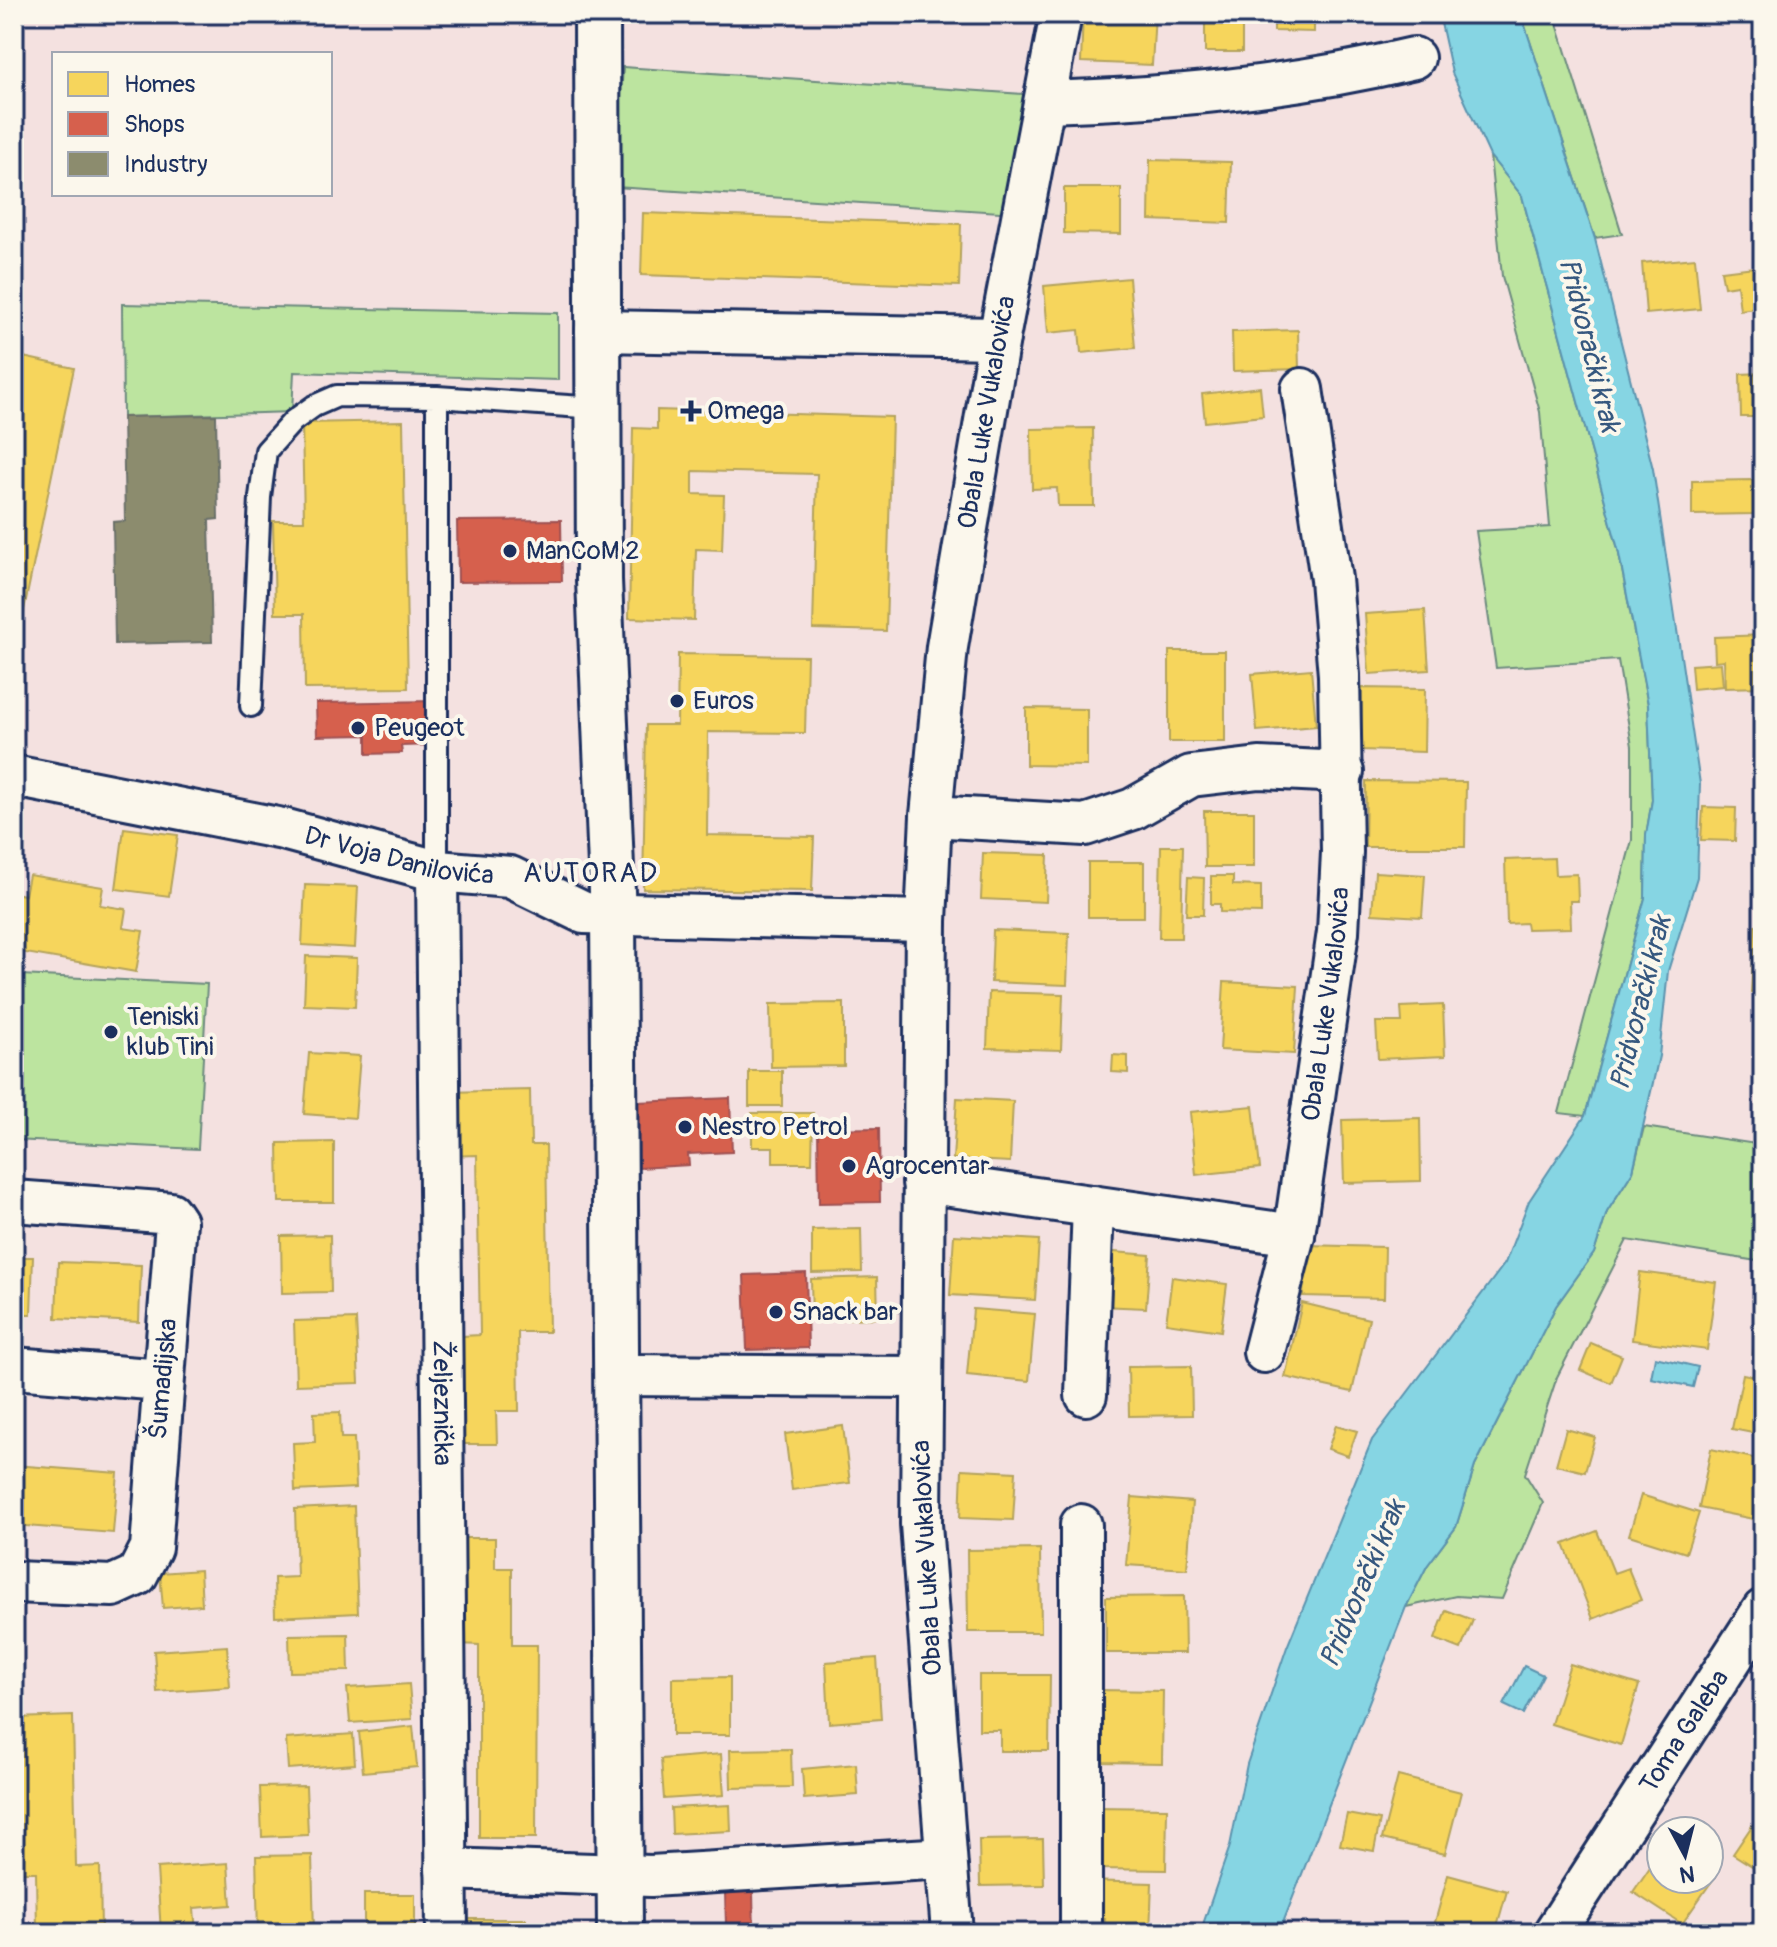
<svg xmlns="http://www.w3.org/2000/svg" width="1777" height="1947" font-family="Pangolin,sans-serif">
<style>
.green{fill:#bce49f;stroke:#6c8a7e;stroke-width:2}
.water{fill:#86d5e3;stroke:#5b93ae;stroke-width:2}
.homes{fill:#f6d55c;stroke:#b4a35d;stroke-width:2}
.shops{fill:#d6604d;stroke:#9e5152;stroke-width:2}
.industry{fill:#8c8c6e;stroke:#6a7069;stroke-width:2}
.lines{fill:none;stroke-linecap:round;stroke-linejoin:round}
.service-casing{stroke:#1b2f5e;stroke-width:26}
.minor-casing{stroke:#1b2f5e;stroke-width:46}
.tertiary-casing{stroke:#1b2f5e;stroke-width:50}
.service{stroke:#fbf7ec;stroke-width:20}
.minor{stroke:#fbf7ec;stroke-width:40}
.tertiary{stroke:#fbf7ec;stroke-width:44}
.poi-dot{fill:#1b2f5e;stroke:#fbf7ec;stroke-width:3}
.labels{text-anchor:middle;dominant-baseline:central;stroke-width:8;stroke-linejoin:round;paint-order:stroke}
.poi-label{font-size:26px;fill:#1b2f5e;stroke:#fbf7ec;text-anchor:start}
.street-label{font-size:26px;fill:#1b2f5e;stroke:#fbf7ec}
.water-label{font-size:28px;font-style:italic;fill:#36587f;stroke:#fbf7ec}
.neighbourhood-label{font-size:28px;letter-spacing:2px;fill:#1b2f5e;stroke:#fbf7ec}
</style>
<rect width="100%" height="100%" fill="#f4e1e0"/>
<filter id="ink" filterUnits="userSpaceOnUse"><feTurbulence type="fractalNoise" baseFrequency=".0125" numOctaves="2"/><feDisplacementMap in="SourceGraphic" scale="16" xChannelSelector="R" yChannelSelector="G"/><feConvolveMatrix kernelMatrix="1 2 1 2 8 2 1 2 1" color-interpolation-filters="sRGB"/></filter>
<g filter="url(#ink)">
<path class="green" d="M1521,14h33l68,220 -27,4z
M623,67l400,27 -8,119 -400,-26z
M1490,156l32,40 96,353 30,156 4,95 -6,35 -1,63 -60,218 -26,-3 73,-273v-94l-14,-86 -122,8 -20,-137 74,-4 -10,-115 -38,-136z
M122,304l436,9v67l-264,-8 -2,40 -169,5z
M20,975l187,9 -9,165 -184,-9z
M1644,1127l119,18v117l-136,-22 -70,137 -32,97 18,29 -41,96 -46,-3 -50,11 21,-41 29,-39 19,-61 81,-160 38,-53 13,-41 26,-41z"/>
<path class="water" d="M1439,14h82l74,225 58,230 47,315 -3,93 -29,94 -9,85 -26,115 -26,41 -13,41 -38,53 -81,160 -19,61 -29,39 -21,41 -127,326h-79l30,-87 17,-82 40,-117 85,-207 133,-177 24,-62 56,-85 60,-218 1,-63 6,-35 -4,-96 -30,-155 -96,-353 -32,-40 -38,-83z
M1655,1357l43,10 -5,20 -42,-9z
M1524,1666l19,9 -20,39 -19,-9z"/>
<path class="homes" d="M1083,14h72l-3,51 -71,-3z
M1205,14h37v38h-37z
M1274,14h40v18l-40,-1z
M1150,160l81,2 -2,61 -80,-3z
M1064,188h57v46l-57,-1z
M643,213l318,11 -2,62 -318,-11z
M1695,258l5,51 -54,5 -4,-51z
M1763,266v41l-23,3 -3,-25 -13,2 -3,-16z
M1129,278l6,70 -54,5 -2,-23 -31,3 -4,-47z
M1298,330l1,39 -66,2 -1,-39z
M14,355l60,13 -60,290z
M1763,373v44h-22l-1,-43z
M1260,387l3,29 -58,6 -3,-28z
M657,410l235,7 -6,214 -73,-2 4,-155 -124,-3v23l31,1 -2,55 -26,-1 -2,71 -65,-2 4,-190 24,1z
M403,421l5,267 -103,1 -1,-75h-29l-2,-93h31l-2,-98z
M1093,428l1,78h-36l-1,-18 -25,1 -1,-60z
M1753,480l1,34 -62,1v-34z
M1425,610l4,60 -60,4 -4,-60z
M1763,635v52l-38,1 -1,-28 -9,1 -1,-24z
M1169,651h56v91h-56z
M678,654l129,2 -2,77 -97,-1 -1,103 107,2 -2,54 -169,-2 3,-164h31z
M1721,663l2,23 -30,3 -2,-24z
M1311,669l5,57 -59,5 -5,-57z
M1362,688l63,1 -1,63 -63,-2z
M1026,708l61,1v57l-61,-1z
M1756,779h7v47h-7z
M1366,781l100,1 -1,65h-100z
M1703,807l33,1 -1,33 -34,-1z
M1204,811h50v56h-49z
M124,828l54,7 -9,61 -53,-7z
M1161,846h22l-2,92h-22z
M983,853l65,2 -2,47 -65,-3z
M1554,858l1,17 22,-1 1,27h-8l1,27 -44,1 -1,-6 -19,1 -2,-64z
M1088,862h56v55h-56z
M1375,872l50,3 -3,42 -50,-3z
M29,875l74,12 -3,18 26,4 -3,19 20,3 -7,41 -122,-21v-58l11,2z
M1211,876h22v9l28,1v27l-41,-1v-8h-9z
M1188,877l16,1 -1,37h-17z
M305,885l53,2 -3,61 -53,-3z
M1755,925l8,1v68l-12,-1z
M993,930l76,3 -2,52 -76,-3z
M306,956l51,2 -2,49 -51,-2z
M1224,982l74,4 -4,68 -74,-4z
M989,992l74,2 -2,56 -74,-2z
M844,1003v63l-73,1 -1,-63z
M1443,1005l2,51 -67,3 -2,-37h26l-1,-15z
M309,1053l51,3 -5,62 -51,-4z
M1113,1055l15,1v17l-16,-1z
M749,1071h33v35h-33z
M530,1090l1,55h15l3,187h-31l1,79h-23l1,33h-33l-2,-108 18,-1 -3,-180 -29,1 -1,-64z
M957,1098l56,3 -3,61 -57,-3z
M1253,1106l7,62 -64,7 -6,-63z
M752,1113h61l-1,50h-39v-16h-21z
M1420,1118l1,63 -77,2 -2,-63z
M334,1142v60h-55l-1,-59z
M861,1229l1,43 -50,1v-43z
M330,1235l1,57 -49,1 -1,-57z
M954,1235l85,5 -4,60 -85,-5z
M1305,1245l80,2 -1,51 -81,-2z
M1102,1251l48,4 -4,53 -47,-2z
M14,1257h19l-2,57h-17z
M58,1262l83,3 -2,57 -83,-4z
M1640,1272l76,10 -9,68 -75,-10z
M877,1277l1,41 -66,2 -1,-41z
M1172,1277l55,7 -6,47 -55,-8z
M1302,1303l67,16 -17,73 -67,-15z
M1763,1303v53l-10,-2z
M973,1309l62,5 -6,67 -62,-6z
M356,1319l3,64 -63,2 -2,-64z
M1591,1343l31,13 -11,27 -31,-13z
M1191,1366l1,49 -63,1 -1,-49z
M1743,1374l20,4v57l-31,-6z
M340,1412l1,26h13l2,50 -61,3 -2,-48 22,-1 -1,-29z
M1336,1425l21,6 -9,25 -20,-7z
M843,1426l7,57 -58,7 -7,-56z
M1566,1429l29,8 -10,35 -29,-7z
M1711,1449l52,11v37l-5,23 -59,-12z
M14,1465l104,8 -5,60 -99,-8z
M962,1469l54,3 -3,48 -53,-2z
M1641,1495l58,18 -13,40 -57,-18z
M1132,1497l60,5 -5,67 -61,-4z
M354,1506l4,107 -83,4 -1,-39 23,-1 -2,-68z
M1597,1531l17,42 14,-5 13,32 -48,19 -29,-75z
M459,1538h36v30h17v77h25l-1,193h-57v-193l-20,-1z
M1040,1549l1,83h-73l-1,-82z
M200,1570l2,35 -39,3 -3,-35z
M1184,1596l1,57h-79v-56z
M1446,1610l27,10 -12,29 -26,-10z
M348,1634l1,37 -59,1 -1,-37z
M227,1646l3,41 -73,5 -3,-41z
M877,1658l4,61 -52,4 -3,-61z
M1570,1664l69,21 -18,60 -70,-21z
M979,1675h71l-1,76h-49v-21h-21z
M730,1677v58h-58v-57z
M409,1684l3,35 -62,4 -3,-35z
M1099,1690l64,1 -1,72 -64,-1z
M73,1716l3,151 24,-1 1,67h-64l-1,-61h-21l-1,-154z
M413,1726l4,41 -54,5 -4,-40z
M353,1734l2,30 -67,5 -2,-30z
M791,1749l1,38 -61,1 -1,-38z
M721,1754l3,41 -60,4 -3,-40z
M856,1764l2,31 -54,4 -2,-30z
M1398,1776l63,16 -16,62 -63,-15z
M306,1786l2,49 -46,2 -2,-50z
M730,1805l1,26 -59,3 -1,-26z
M1097,1807l70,1 -1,62 -70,-1z
M1347,1814l33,6 -6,31 -34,-6z
M1760,1814l3,2v57l-30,-19z
M1043,1839l1,46 -64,1 -1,-46z
M1661,1851v28h48v-8l7,4 -34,49 -49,-32z
M312,1855l2,78h-56l-2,-77z
M228,1863l3,42 -37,3 2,25h-35l-4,-65z
M1448,1875l59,16 -12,42h-63z
M1086,1881l66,2 -2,50h-46l1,-15 -20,-1z
M364,1894h51v39h-51z
M458,1919h68v14h-68z"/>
<path class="shops" d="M561,520l1,61 -104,1 -1,-61z
M434,701l1,44 -34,1 1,7 -35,1v-19l-50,1 -1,-33z
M730,1098l2,54 -44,2 1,11 -50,3 -2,-66z
M879,1128l1,74 -61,1 -1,-74z
M806,1273l2,75 -61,2 -3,-75z
M753,1892l1,41h-61l-1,-7 34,-1 -1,-32z"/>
<path class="industry" d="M216,415l2,104 -9,1 3,122 -97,2 -2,-122 12,-1 -2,-104z"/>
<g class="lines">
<g class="service-casing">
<path id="service" d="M251,706l9,-209 6,-46 27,-30 21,-15 23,-10 100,1 160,11
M437,871v-474"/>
</g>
<g class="minor-casing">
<g id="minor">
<path d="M1046,102c125,-4 246,-15 368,-44"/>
<path d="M596,331l403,7"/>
<path id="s1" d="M14,776l269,53 154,42 73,6 74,36 342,8"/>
<path d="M931,816l154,9 48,-16 58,-33 68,-8 84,4"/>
<path id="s2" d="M437,871l10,1062"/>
<path d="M923,1182l371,53"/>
<path d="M14,1201l146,11 10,1 6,9 -25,326 -14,27 -24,11 -99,-4"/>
<path id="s3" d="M1264,1352l30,-117 44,-303 4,-80 -3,-177 -8,-96 -29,-190"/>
<path d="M14,1368l148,12"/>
<path d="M616,1375l304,2"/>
<path d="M1086,1395l7,-189"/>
<path d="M446,1869l205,7 295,-18"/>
<path id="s4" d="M952,1933l-31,-409 5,-603 5,-105 16,-169 52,-309 62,-324"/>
<path d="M1081,1933v-408"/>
<path id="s5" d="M1554,1933l209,-323"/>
</g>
</g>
<g class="tertiary-casing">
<path id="tertiary" d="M597,14l2,566 14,335 7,1018"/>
</g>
<use href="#service" class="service"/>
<use href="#minor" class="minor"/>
<use href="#tertiary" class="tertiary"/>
</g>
</g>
<g class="poi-dot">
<path d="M687 399h8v8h8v8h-8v8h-8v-8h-8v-8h8z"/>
<circle cx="510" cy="551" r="8"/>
<circle cx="677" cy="701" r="8"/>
<circle cx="358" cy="728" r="8"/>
<circle cx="111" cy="1032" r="8"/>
<circle cx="685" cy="1127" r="8"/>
<circle cx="849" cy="1166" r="8"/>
<circle cx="776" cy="1312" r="8"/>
</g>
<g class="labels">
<g class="poi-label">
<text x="707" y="411">Omega</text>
<text x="526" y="551">ManCoM 2</text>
<text x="693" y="701">Euros</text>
<text x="374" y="728">Peugeot</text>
<text x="127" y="1017">Teniski<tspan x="127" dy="30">klub Tini</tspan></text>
<text x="701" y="1127">Nestro Petrol</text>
<text x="865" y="1166">Agrocentar</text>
<text x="792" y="1312">Snack bar</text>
</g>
<g class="street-label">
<text stroke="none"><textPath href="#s4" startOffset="1526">Obala Luke Vukalovića</textPath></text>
<text stroke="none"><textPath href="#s1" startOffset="394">Dr Voja Danilovića</textPath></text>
<text stroke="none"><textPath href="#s3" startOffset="354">Obala Luke Vukalovića</textPath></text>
<text transform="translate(163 1379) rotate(-85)">Šumadijska</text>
<text stroke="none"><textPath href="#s2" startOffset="532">Željeznička</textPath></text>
<text transform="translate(927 1558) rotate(-93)">Obala Luke Vukalovića</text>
<text stroke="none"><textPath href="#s5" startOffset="240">Toma Galeba</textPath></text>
</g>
<g class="water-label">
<text transform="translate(1589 345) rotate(76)">Pridvorački krak</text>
<text transform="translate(1641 1003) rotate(-76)">Pridvorački krak</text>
<text transform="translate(1363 1584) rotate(-67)">Pridvorački krak</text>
</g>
<g class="neighbourhood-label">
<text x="591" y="873">AUTORAD</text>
</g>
</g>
<rect width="1777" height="1947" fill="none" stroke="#fbf7ec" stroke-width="48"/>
<rect x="24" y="24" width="1729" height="1899" fill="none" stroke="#1b2f5e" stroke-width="3" filter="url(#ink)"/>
<rect x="52" y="52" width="280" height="144" fill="#fbf7ec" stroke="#a1a7b3" stroke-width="2"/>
<rect x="68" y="72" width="40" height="24" fill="#f6d55c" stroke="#a1a7b3" stroke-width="2"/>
<text x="124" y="92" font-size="24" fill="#1b2f5e">Homes</text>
<rect x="68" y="112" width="40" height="24" fill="#d6604d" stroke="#a1a7b3" stroke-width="2"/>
<text x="124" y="132" font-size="24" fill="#1b2f5e">Shops</text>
<rect x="68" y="152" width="40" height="24" fill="#8c8c6e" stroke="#a1a7b3" stroke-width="2"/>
<text x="124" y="172" font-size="24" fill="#1b2f5e">Industry</text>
<g transform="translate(1685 1855) rotate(173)"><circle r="38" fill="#fbf7ec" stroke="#a1a7b3" stroke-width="2"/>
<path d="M0-6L14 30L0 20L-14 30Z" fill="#1b2f5e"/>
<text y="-12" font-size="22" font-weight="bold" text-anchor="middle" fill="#1b2f5e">N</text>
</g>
</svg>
